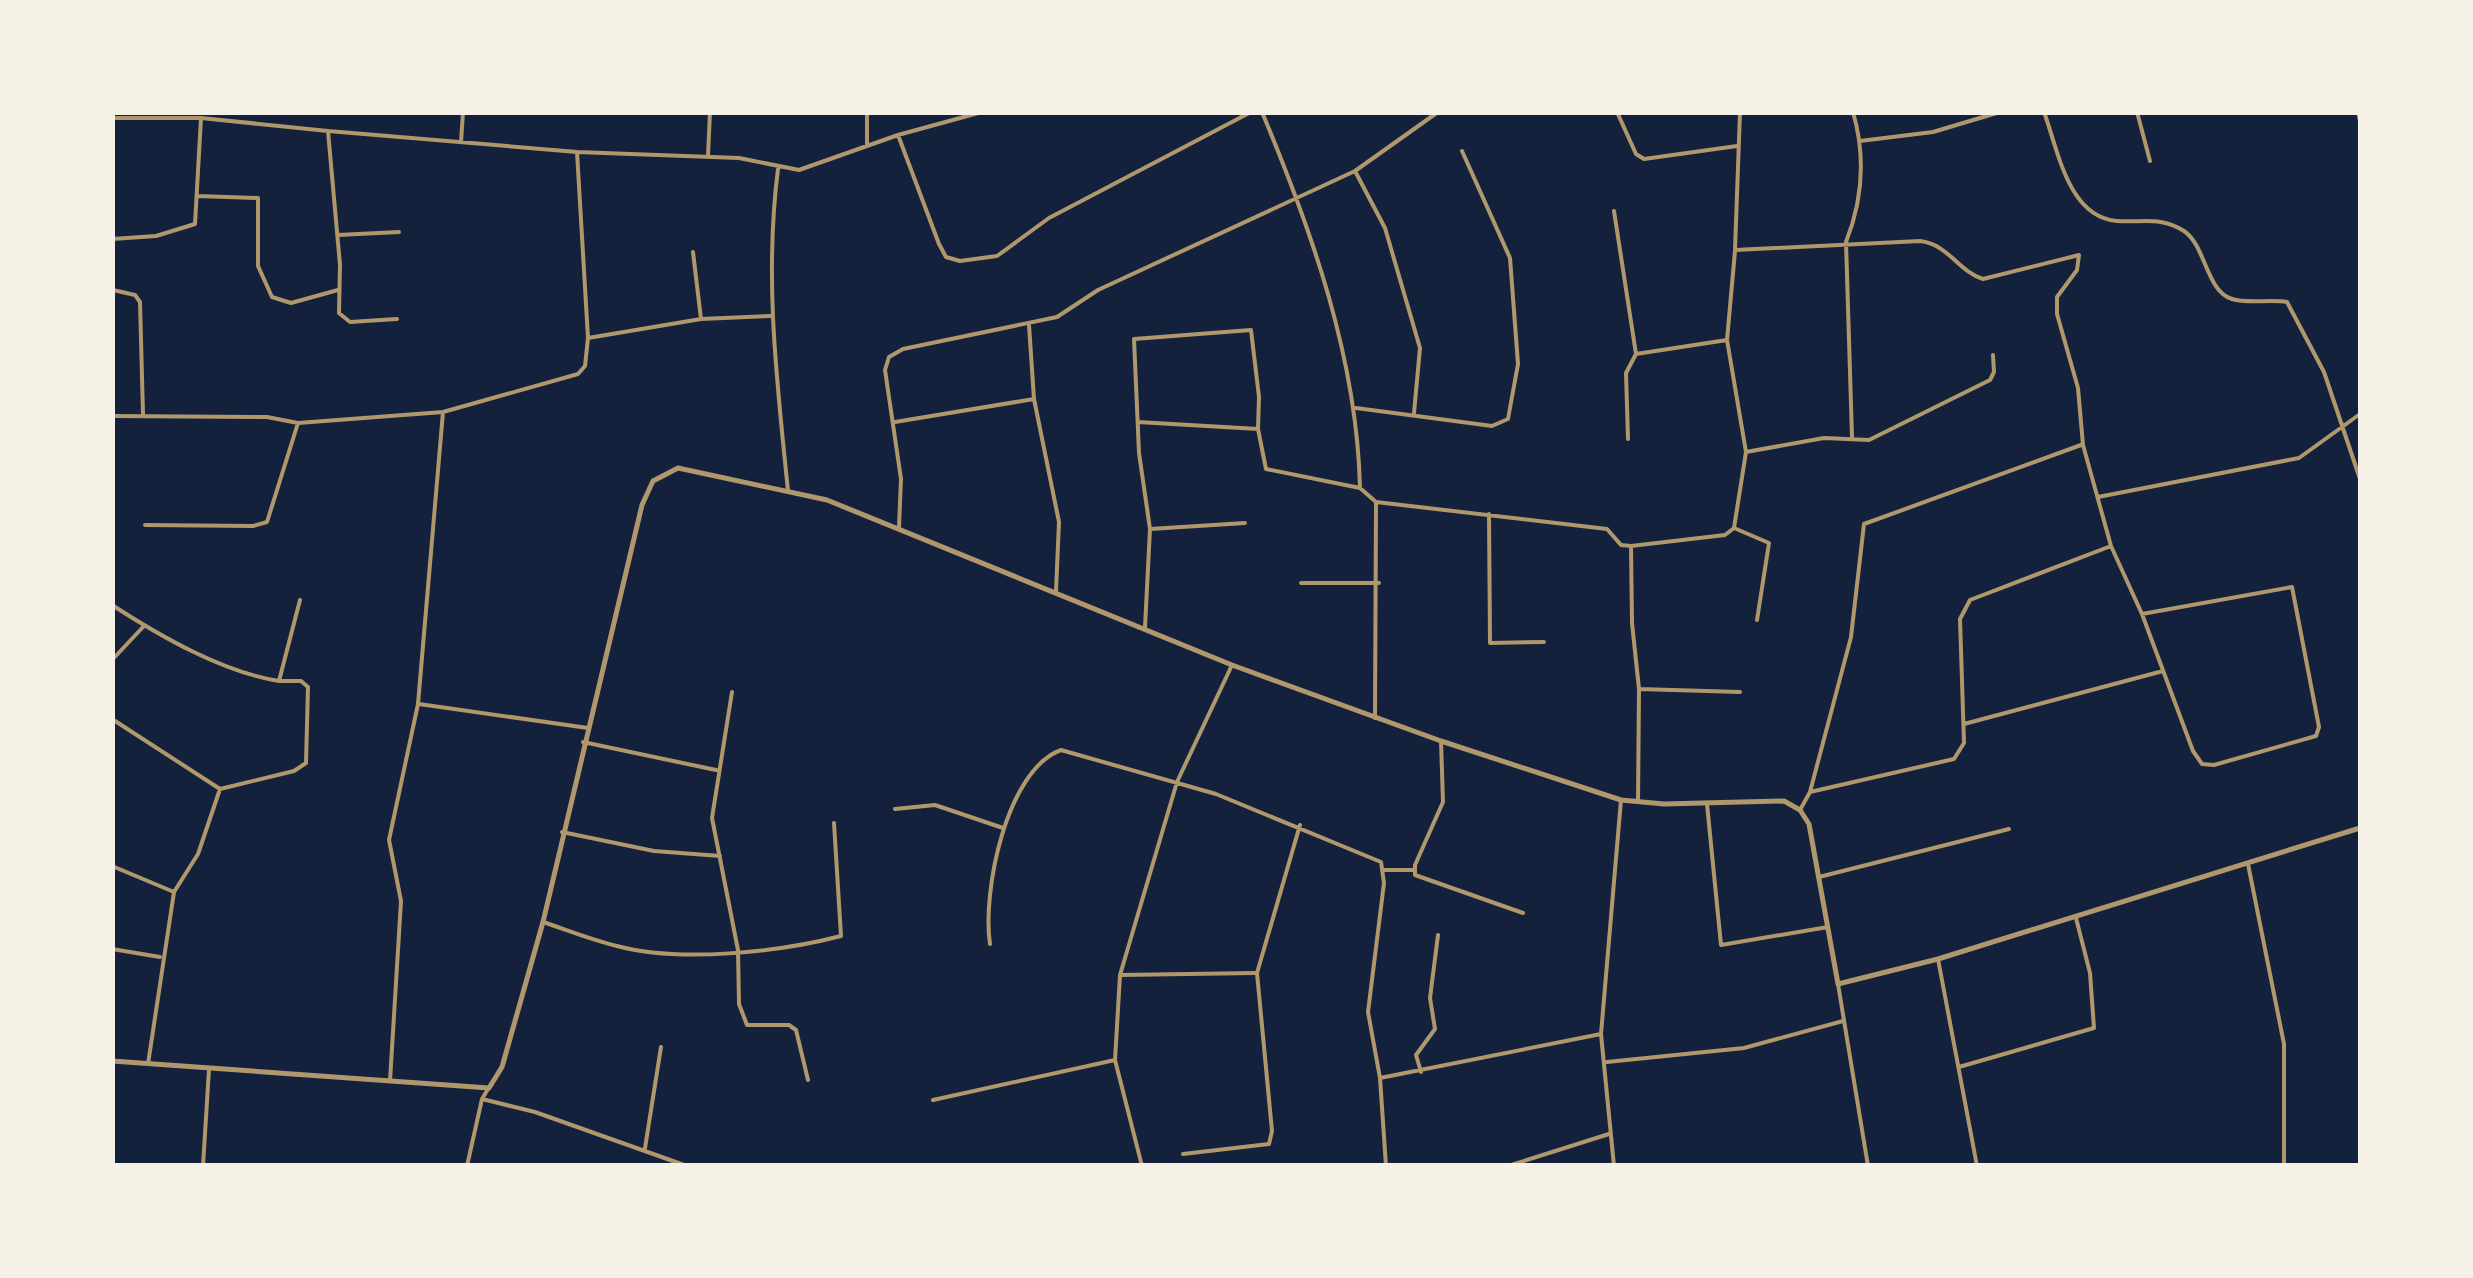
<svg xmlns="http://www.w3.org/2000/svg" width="2473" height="1278" font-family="Quicksand,sans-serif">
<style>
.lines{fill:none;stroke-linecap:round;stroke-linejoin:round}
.minor{stroke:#b1986c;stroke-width:4}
.tertiary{stroke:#b1986c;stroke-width:5}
</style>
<rect width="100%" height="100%" fill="#14213d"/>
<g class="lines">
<path class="minor" d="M867,112v33
M1262,112c50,120 95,246 98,376
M1617,112l19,42 8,5 93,-13
M1740,112l-5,138 185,-9c28,3 38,30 63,38l96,-24 -2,15 -20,27v17l21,74 5,57 28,101 31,68 51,137 9,13 12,1 102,-29 3,-9 -27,-140 -150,27
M2044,112c14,38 24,105 73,109 26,2 43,-5 67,10 22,15 22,60 48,68 16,5 38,0 55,3l37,70 36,107
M2137,112l13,49
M2358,112l2,9
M112,118h89l127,13 12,134 -1,48 11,9 47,-3
M328,131l249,21 162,6 60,12 99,-35 84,-23
M898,135l41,109 7,13 14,4 37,-5 52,-38 202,-106
M1860,141l73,-9 67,-20
M461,142l2,-30
M708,156l2,-44
M778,169c-14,109 -1,213 10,322
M1355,171l30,57 35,120 -6,65
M197,196l61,2v68l14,31 19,6 47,-13
M1614,211l22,143
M338,235l61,-3
M112,239l44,-3 39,-12 6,-106
M693,252l8,67
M113,290l22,5 5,7 3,112
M1029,325l5,74 25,123 -3,69
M588,338l113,-19 69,-3
M1356,408l136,18 16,-7 10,-55 -8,-106 -48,-107
M112,416l155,1 31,6 145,-11 135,-38 7,-8 3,-28 -11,-186
M895,422l139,-23
M1138,422l120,7 8,40 94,19 16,14 231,27 14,16 10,1 94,-11 9,-7 35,15 -12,77
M1852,437l-6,-195c17,-43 20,-85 7,-130
M1628,439l-2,-66 10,-19 91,-14
M1746,452l78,-14 45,2 121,-60 4,-8 -1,-17
M2098,497l201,-39 61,-44
M1489,514l1,129 54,-1
M145,525l108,1 14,-4 31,-99
M899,527l2,-48 -16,-109 4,-13 14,-8 154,-32 41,-27 257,-119 83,-59
M1734,528l12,-76 -19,-112 8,-89
M1150,529l95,-6
M1631,546l1,77 7,66
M1301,583h78
M112,605c48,31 110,67 167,76l21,-81
M1145,627l5,-98 -11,-76 -5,-114 117,-9 8,67 -1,32
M112,660l31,-33
M732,692l-20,126 26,132 1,54 8,21h42l7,5 12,50
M419,704l169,24
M1375,718l1,-215
M112,719l108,70 74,-18 12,-8 2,-76 -7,-6h-22
M1964,724l199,-53
M1441,741l2,61 -28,63v10l108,38
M583,742l133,28
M1810,792l41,-155 13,-113 217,-79
M1638,802l1,-113 101,3
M1707,804l14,141 107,-18
M895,809l40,-4 68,23
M1800,810l10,-18 144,-33 10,-16 -4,-124 10,-19 141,-54
M562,832l92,19 66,5
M2248,864l36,180v122
M112,866l62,26
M1385,870h28
M1819,877l190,-48
M543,922c24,8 49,18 74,24 63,17 162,6 224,-10l-7,-113
M990,944c-8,-51 16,-174 71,-194l155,44 165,68 3,21 -16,129 12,66 6,88
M112,949l48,8
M1938,959l39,207
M1120,975l135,-2
M1838,984l30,182
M1607,1062l137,-14 99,-27
M148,1064l26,-172 24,-38 21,-62
M1959,1067l135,-39 -4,-55 -14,-55
M1421,1072l-5,-17 19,-26 -5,-31 8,-63
M1380,1078l221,-44
M390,1081l11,-180 -12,-61 29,-136 25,-292
M482,1099l53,13 152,54
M933,1100l182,-40
M645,1148l16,-101
M1183,1154l86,-10 3,-13 -15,-158 43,-148
M203,1166l6,-97
M467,1166l15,-67 6,-10
M1142,1166l-27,-106 5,-85 57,-193 55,-117
M1508,1166l101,-32
M1614,1166l-13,-132 20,-234"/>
<path class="tertiary" d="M112,1061l377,27 13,-21 41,-145 99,-417 11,-24 25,-13 149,32 405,165 209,76 180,59 43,4 120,-3 16,9 9,14 29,160 100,-25 422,-131"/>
</g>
<rect width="2473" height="1278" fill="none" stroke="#f6f1e7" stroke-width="230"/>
</svg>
